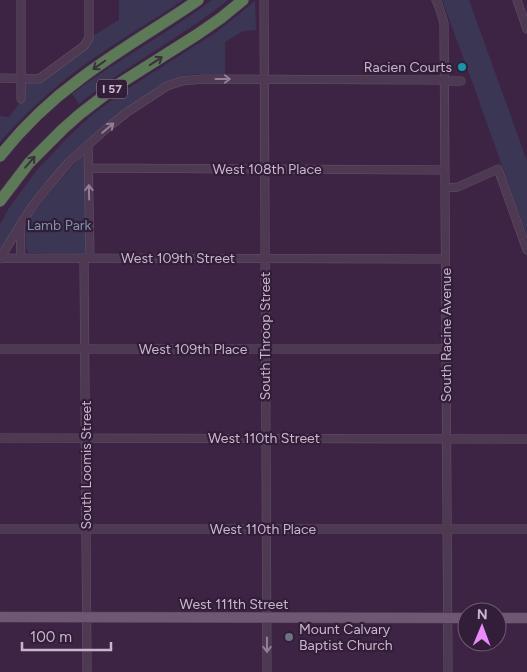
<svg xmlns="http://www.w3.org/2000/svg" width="527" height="672" font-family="Figtree,sans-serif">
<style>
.green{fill:#3a3654}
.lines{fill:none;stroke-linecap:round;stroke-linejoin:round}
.minor-casing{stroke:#66516b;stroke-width:9}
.major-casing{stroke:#54405a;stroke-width:11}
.highway-casing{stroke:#56415b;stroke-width:12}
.minor{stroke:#4e3953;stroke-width:8}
.major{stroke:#6e5773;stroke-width:10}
.highway{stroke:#5c7a55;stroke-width:11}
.oneway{stroke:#3b303f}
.oneway2{stroke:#927e96}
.culture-dot{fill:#0f9aa8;stroke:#331e39;stroke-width:2}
.worship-dot{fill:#6b7280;stroke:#331e39;stroke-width:2}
.labels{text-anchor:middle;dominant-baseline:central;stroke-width:4.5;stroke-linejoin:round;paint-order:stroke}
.shield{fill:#331e39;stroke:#9c88a1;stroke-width:1}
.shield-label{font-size:12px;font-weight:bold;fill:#c9b6cd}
.poi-label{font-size:14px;fill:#c9b6cd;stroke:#331e39;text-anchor:end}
.street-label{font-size:14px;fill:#c9b6cd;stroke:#331e39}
.park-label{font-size:14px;fill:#7b94aa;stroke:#331e39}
</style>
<rect width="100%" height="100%" fill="#3d2444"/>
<path class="green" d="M119,0h64c-27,19 -56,35 -83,54 -39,26 -69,53 -100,88v-26l9,1 11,-15 5,-4v-15h12l9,-6 47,-41 26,-16z
M212,0h16c-47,38 -102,65 -149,104l-7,-10c45,-34 95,-60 140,-94z
M442,0h27l58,161v75l-58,-163z
M255,1l1,29 -13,1 -18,11v32h-27l-15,2 -15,5 -60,41 -27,25 -56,64 -25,39v-26l9,-16 27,-37 33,-35 24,-22 36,-26 89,-57z
M82,156h4l1,95 -4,3 -55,-1 -2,-5 -1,-21 5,-10 22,-28z"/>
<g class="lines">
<g class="minor-casing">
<path id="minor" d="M264,0l3,672
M436,0l2,4 6,19 4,649
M517,0l10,29
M0,78l39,1 45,-33 5,-8v-38
M444,81h17
M21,99v-99
M88,145l2,113
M89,168l356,2
M445,188l13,-1 40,-18 29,81
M20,226l1,32
M1,258l444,1
M84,258l3,414
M0,259l20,-34 14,-21 16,-20 19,-22 37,-33 20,-16 41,-27 15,-5 21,-2 241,1
M0,349h446
M0,438l527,1
M0,529h527"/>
</g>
<g class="major-casing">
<path id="major" d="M0,617l467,1
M497,618h30"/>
</g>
<g class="highway-casing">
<path id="highway" d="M0,156c23,-29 50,-55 80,-77 38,-29 79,-52 118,-79
M0,201l29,-38 34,-34 17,-15 39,-30 79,-50 23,-16 22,-18"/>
</g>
<use href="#minor" class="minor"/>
<use href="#major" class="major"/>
<use href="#highway" class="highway"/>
</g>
<defs><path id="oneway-shaft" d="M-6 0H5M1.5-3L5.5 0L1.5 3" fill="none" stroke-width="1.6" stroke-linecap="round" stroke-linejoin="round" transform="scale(1.25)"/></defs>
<g class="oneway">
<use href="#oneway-shaft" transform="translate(156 61) rotate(-33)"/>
<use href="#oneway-shaft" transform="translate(99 65) rotate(145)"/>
<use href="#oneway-shaft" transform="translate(30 162) rotate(-49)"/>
</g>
<g class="oneway2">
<use href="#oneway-shaft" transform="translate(223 79)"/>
<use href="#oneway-shaft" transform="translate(108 128) rotate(-40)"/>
<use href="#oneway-shaft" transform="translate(89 192) rotate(-91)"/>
<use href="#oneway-shaft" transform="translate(267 645) rotate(90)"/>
</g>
<circle class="culture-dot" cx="462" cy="67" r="5"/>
<circle class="worship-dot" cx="289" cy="637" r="5"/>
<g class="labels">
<rect class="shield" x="97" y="79.5" width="30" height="19" rx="4"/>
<g class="shield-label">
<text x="112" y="89">I 57</text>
</g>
<g class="poi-label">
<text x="452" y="67">Racien Courts</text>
<text x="299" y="629" text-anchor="start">Mount Calvary<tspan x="299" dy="16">Baptist Church</tspan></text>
</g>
<g class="street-label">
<text x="267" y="169">West 108th Place</text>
<text x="178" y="258">West 109th Street</text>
<text transform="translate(446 335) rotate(-90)">South Racine Avenue</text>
<text transform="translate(265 336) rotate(-90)">South Throop Street</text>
<text x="193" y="349">West 109th Place</text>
<text x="264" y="438">West 110th Street</text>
<text transform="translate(86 465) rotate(-90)">South Loomis Street</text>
<text x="263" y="529">West 110th Place</text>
<text x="234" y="604">West 111th Street</text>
</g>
<g class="park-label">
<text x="59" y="225">Lamb Park</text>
</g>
</g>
<g transform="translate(482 627) rotate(1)"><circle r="24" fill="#331e39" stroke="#6f5b74"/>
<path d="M0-4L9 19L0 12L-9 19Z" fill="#ec89ff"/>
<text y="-8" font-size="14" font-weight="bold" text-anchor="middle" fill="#c9b6cd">N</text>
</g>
<path d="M22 642v8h89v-8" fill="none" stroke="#c9b6cd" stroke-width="2.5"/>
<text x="30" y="642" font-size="15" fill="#c9b6cd" stroke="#331e39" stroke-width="4" paint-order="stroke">100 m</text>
</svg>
